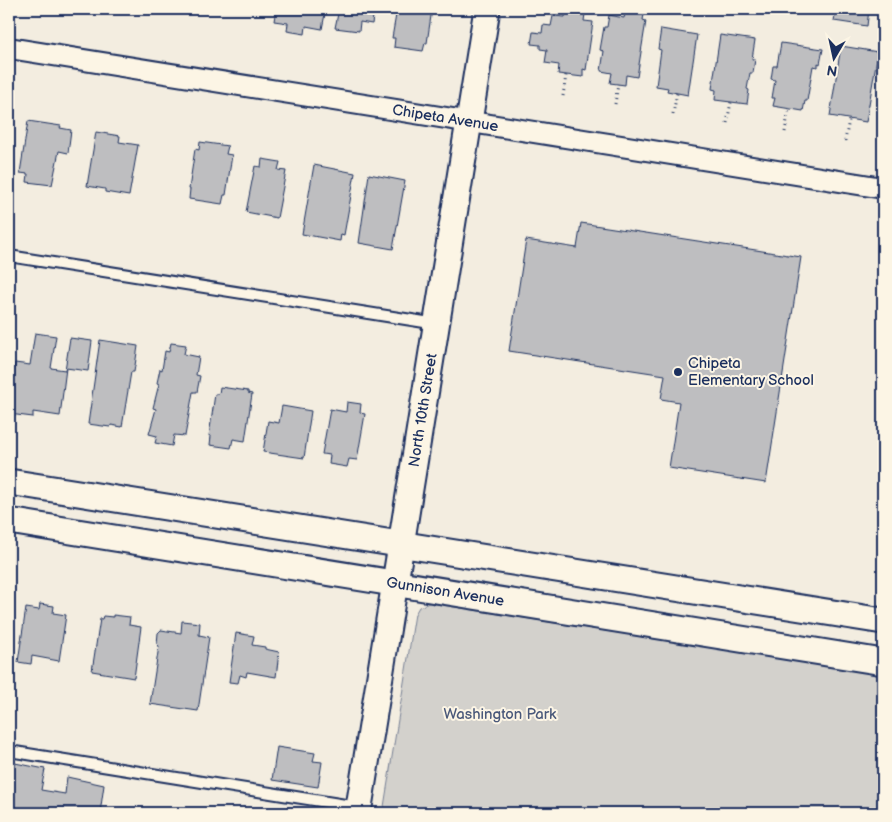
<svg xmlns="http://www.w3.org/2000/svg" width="892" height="822" font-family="'Balsamiq Sans',sans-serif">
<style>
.green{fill:#d3d1cc;stroke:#778095}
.building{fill:#bebec0;stroke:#1b2f5e}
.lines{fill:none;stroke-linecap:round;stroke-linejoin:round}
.service-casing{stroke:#1b2f5e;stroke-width:14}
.minor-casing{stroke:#1b2f5e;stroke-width:24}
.tertiary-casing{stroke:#1b2f5e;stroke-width:29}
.path{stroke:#1b2f5e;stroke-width:3;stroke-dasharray:1 4;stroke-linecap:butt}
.service{stroke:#fcf5e5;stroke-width:10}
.minor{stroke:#fcf5e5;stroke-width:20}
.tertiary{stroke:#fcf5e5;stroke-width:25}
.poi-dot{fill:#1b2f5e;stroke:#fcf5e5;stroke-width:2}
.labels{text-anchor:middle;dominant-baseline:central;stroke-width:4;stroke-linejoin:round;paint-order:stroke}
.street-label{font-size:15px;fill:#1b2f5e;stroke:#fcf5e5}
.poi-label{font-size:15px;fill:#1b2f5e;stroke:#fcf5e5;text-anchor:start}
.park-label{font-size:15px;fill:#49587a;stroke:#fcf5e5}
</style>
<rect width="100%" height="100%" fill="#f3ede0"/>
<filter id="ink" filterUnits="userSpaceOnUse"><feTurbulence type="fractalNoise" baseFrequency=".02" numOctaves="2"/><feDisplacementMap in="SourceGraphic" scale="10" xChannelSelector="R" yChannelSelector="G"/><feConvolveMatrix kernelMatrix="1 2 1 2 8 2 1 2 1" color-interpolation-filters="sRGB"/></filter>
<g filter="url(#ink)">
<path class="green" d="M429,603l454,72v138h-500l32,-199 4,-7z"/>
<path class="building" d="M174,9h25l-1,3z
M276,9h50l-4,20 -16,-3 -1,8 -18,-3 1,-8 -14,-2z
M339,9h35l-2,15 -12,-2 -1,9 -24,-3z
M397,9h35l-5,34h-2l-2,8 -29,-4 1,-9h-3z
M626,9h19l-2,11 3,1 -9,56 -11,-2 -1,10 -15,-2 2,-10 -11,-2 3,-20 -4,-1 4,-23h3l2,-12 15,3z
M836,9h33l-2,17 -33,-5z
M566,11l19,3 -1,7 9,1 -7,48 -3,-1v8l-25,-3 1,-9 -14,-2 2,-13 -7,-1v-4l-9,-1 2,-12 9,1 1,-8 8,1 2,-10 12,1z
M661,29l36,6 -9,60 -21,-4 1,-3 -12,-2 5,-36 -3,-1z
M720,35l35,5 -3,19h3l-2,14h-3l-3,16 2,1 -2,14 -32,-4 1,-10 -4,-1z
M781,43l42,6 -3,15 -2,-1v4l-5,-1 -6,35h-2l-2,10 -30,-5 2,-8h-3l3,-18 -4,-1 2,-13h4z
M841,46l37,6 -12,70 -36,-6z
M28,121l33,5 -1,2 11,2 -3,23 -9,-2 -7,34 -25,-3 1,-8 -8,-1z
M96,132l24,4 -1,6 19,3 -9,51 -24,-4v-3l-18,-3z
M200,142l28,4 -2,8 6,1 -6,40h-2l-2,9 -33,-5 1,-10h-1l6,-40 4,1z
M262,159l18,3 -2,8 8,1 -9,47 -31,-6 9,-46 6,1z
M314,165l41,8 -11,62 -3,-1 -1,7 -38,-7z
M369,174l36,7 -12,68 -34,-6z
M581,223l220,34 -35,226 -97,-15 10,-66 -18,-3 4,-24 -156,-24 17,-111 51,8z
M35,333l21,3 -5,32 14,2 5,-32 22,3 -4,30 -22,-3 -6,48 -27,-4v5l-24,-3 6,-51 15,2z
M100,340l38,6 -4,26h-3l-9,55 -11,-2 -1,2 -22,-3z
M171,343l15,2 -2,9 15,3 -3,18 4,1 -3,16h-4l-8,44 -11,-1 -2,11 -17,-3 2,-7 -8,-2 7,-25 -3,-1 6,-24 -2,-1 3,-14 2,1 3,-19 4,1z
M220,387l28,4v2l4,1 -7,47 -12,-2 -2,9 -21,-3 1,-9h-2l6,-42h4z
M347,402l14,2 -1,9 5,1 -8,46 -8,-1 -2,8 -18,-3 1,-9 -8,-1 8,-45 16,3z
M282,406l29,5 -7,47 -41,-6 5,-31 11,2z
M40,604l14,2 -1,7 13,2 -7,46 -27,-5 -1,8 -13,-2 8,-54 13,2z
M113,615l17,2 -1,8 12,2 -7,51 -42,-7 8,-52h2l1,-3 10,1z
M182,621l18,2 -1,12 10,2 -11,74 -48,-7 9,-58 -2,-2 1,-11 3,-3 20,3z
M236,633l18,3 -2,9 13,2v2l14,3 -3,25 -29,-5 -1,5 -6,-2 -2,8 -9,-1z
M277,747l38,6 -2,8 9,1 -4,25 -46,-7z
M10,762l35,7 -4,21 24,4 2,-17 37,8 -4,28h-91v-50z"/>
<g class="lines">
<g class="service-casing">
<path id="service" d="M9,256l428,68
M9,751l349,56"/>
</g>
<g class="minor-casing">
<g id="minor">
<path id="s1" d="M9,48l874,140"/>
</g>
</g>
<g class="tertiary-casing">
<g id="tertiary">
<path d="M9,482l874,139"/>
<path id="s2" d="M9,521l874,141"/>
<path id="s3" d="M358,813l129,-804"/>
</g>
</g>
<path class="path" d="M563,96l3,-21
M615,104l3,-20
M673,114l4,-21
M727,123l4,-21
M785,132l4,-24
M845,141l4,-21"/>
<use href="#service" class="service"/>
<use href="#minor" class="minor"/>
<use href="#tertiary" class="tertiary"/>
</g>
</g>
<circle class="poi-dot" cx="678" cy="372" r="5"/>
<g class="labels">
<g class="street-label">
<text stroke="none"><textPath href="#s1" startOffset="442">Chipeta Avenue</textPath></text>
<text stroke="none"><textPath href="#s3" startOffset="408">North 10th Street</textPath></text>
<text stroke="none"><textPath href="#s2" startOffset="442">Gunnison Avenue</textPath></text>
</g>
<g class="poi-label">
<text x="688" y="363">Chipeta<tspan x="688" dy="17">Elementary School</tspan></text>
</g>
<g class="park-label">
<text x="500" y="714">Washington Park</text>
</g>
</g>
<rect width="892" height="822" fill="none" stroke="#fcf5e5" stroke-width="30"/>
<rect x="15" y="15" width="862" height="792" fill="none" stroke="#1b2f5e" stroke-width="2" filter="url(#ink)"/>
<g transform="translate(834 58) rotate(189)" stroke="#fcf5e5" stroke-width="4" paint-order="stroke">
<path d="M0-4L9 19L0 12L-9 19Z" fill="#1b2f5e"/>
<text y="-8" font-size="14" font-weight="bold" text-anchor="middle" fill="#1b2f5e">N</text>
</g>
</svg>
